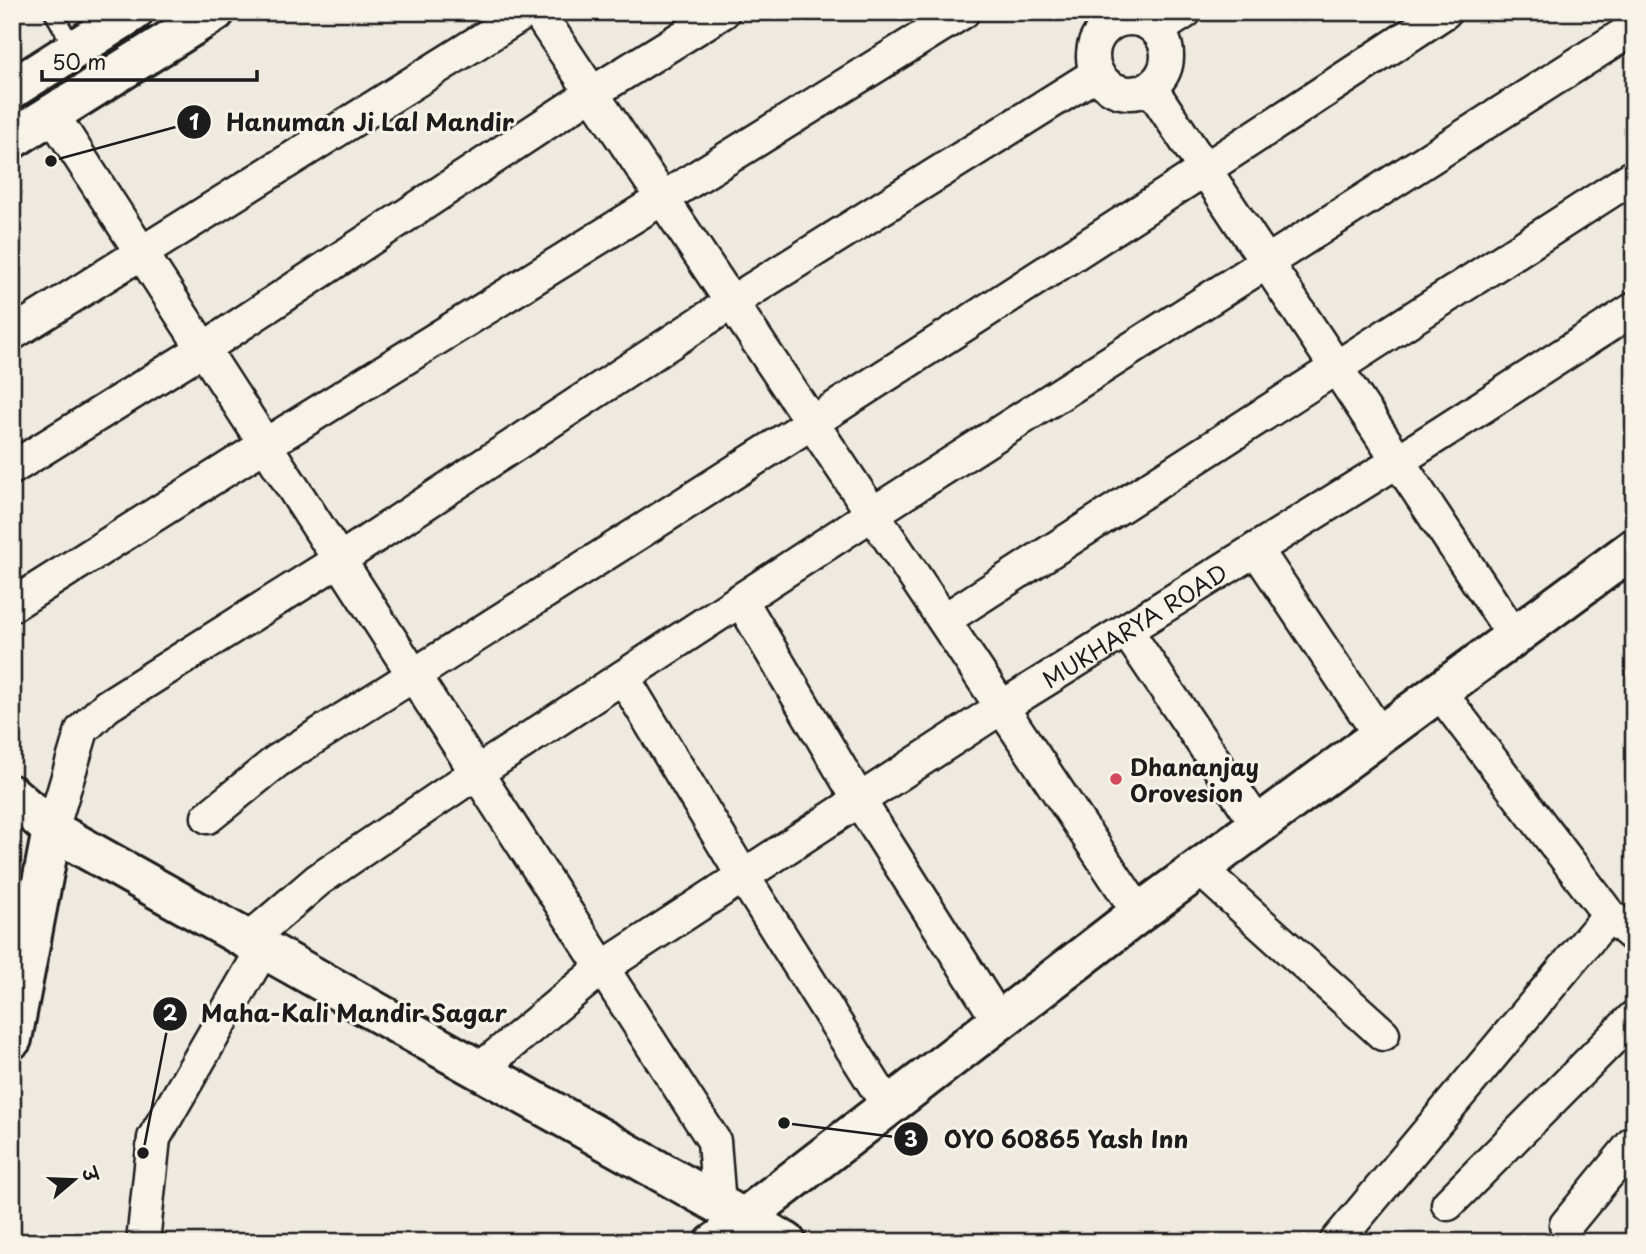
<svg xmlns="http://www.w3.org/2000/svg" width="1646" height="1254" font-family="'Playpen Sans','Playpen Sans Deva',sans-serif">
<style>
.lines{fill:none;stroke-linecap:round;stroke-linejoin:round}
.lane-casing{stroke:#1c1c1c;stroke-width:21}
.street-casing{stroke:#1c1c1c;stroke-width:37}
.secondary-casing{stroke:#1c1c1c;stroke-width:44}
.highway-casing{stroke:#1c1c1c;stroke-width:44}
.lane{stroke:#f7f3e8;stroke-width:16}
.street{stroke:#f7f3e8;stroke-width:32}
.secondary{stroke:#f7f3e8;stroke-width:38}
.highway{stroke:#f7f3e8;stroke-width:38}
.poi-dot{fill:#d1495b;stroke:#f7f3e8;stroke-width:2.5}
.labels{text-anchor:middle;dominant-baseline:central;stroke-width:6;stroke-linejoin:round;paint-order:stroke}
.street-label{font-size:23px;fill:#1c1c1c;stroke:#f7f3e8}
.poi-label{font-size:23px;font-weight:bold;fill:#1c1c1c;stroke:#f7f3e8;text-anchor:start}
.leader{fill:none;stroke:#1c1c1c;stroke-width:2.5}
.callout-dot{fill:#1c1c1c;stroke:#f7f3e8;stroke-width:2.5}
.mark-label{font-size:21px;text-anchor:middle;font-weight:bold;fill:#fff}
.callout-label{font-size:24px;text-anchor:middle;font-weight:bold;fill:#1c1c1c;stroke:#f7f3e8;stroke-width:6;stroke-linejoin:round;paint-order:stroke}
</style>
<rect width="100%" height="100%" fill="#eeeae0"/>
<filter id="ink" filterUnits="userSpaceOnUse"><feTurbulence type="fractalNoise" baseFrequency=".0143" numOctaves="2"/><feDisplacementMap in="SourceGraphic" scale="14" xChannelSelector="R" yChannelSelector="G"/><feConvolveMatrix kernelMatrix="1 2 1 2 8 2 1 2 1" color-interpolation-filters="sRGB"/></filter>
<g filter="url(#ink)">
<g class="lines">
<g class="lane-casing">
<path id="lane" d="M53,12l21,37"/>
</g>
<g class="street-casing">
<g id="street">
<path d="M538,12l601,901"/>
<circle cx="1130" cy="56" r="37"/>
<path d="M1157,30l28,-18"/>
<path d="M1151,88l363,548"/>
<path d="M52,114l662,1027 5,64"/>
<path d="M12,334l514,-322"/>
<path d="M12,468l191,-119 389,-256 131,-81"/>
<path d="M1256,549l124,186"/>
<path d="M741,600l118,200 140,221"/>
<path d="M12,605l253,-160 698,-433"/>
<path d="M944,620l690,-444"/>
<path d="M1126,630l132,195"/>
<path d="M623,677l120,199 145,230"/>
<path d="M1439,691l170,224 25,21"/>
<path d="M208,817l69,-56c392,-246 782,-494 1168,-749"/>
<path d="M52,830l30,-100 25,-24 232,-146 393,-258 364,-228"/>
<path d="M1199,868l184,166"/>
<path d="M248,940l70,-60 158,-107 396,-259 762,-486"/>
<path id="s1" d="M479,1070l123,-102 400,-261 396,-246 236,-152"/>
<path d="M1448,1204l186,-187"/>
<path d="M1566,1225l68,-83"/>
<path d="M143,1242l11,-104 109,-189"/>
<path d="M711,1242l33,-24"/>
<path d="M1336,1242l273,-327"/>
</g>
</g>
<g class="secondary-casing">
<path id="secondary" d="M12,89l121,-77
M12,139l203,-127
M12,1039l40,-209
M744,1218l395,-305 495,-365"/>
</g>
<g class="highway-casing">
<path id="highway" d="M12,795l40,35 734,412"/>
</g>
<use href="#lane" class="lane"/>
<use href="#street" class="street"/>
<use href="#secondary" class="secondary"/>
<use href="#highway" class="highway"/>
</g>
</g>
<circle class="poi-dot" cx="1116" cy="779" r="7"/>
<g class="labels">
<g class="street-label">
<text stroke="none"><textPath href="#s1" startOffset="793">MUKHARYA ROAD</textPath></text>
</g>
<g class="poi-label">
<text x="1130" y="766">Dhananjay<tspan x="1130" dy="26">Orovesion</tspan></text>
</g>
</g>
<path class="leader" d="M51 161L194 122M143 1153L170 1014M784 1123L911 1139"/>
<g class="callout-dot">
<circle cx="51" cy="161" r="7"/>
<circle cx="143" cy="1153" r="7"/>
<circle cx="784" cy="1123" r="7"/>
<circle cx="194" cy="122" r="18"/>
<circle cx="170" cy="1014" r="18"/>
<circle cx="911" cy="1139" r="18"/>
</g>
<g class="mark-label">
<text x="194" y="130">1</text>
<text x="170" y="1021">2</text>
<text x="911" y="1147">3</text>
</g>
<g class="callout-label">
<text x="370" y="131">Hanuman Ji Lal Mandir</text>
<text x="354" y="1022">Maha-Kali Mandir Sagar</text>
<text x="1066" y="1148">OYO 60865 Yash Inn</text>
</g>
<rect width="1646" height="1254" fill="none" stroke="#f7f3e8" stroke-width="42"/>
<rect x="21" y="21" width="1604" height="1212" fill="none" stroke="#1c1c1c" stroke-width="2.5" filter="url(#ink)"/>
<g transform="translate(74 1180) rotate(71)" stroke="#f7f3e8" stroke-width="5" paint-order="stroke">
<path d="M0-5L12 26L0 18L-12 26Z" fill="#1c1c1c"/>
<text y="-10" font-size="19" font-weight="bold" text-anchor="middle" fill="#1c1c1c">उ</text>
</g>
<path d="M42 70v10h215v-10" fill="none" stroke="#1c1c1c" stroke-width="3.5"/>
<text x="52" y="70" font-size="21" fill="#1c1c1c" stroke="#f7f3e8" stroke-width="5" paint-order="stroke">50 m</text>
</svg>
